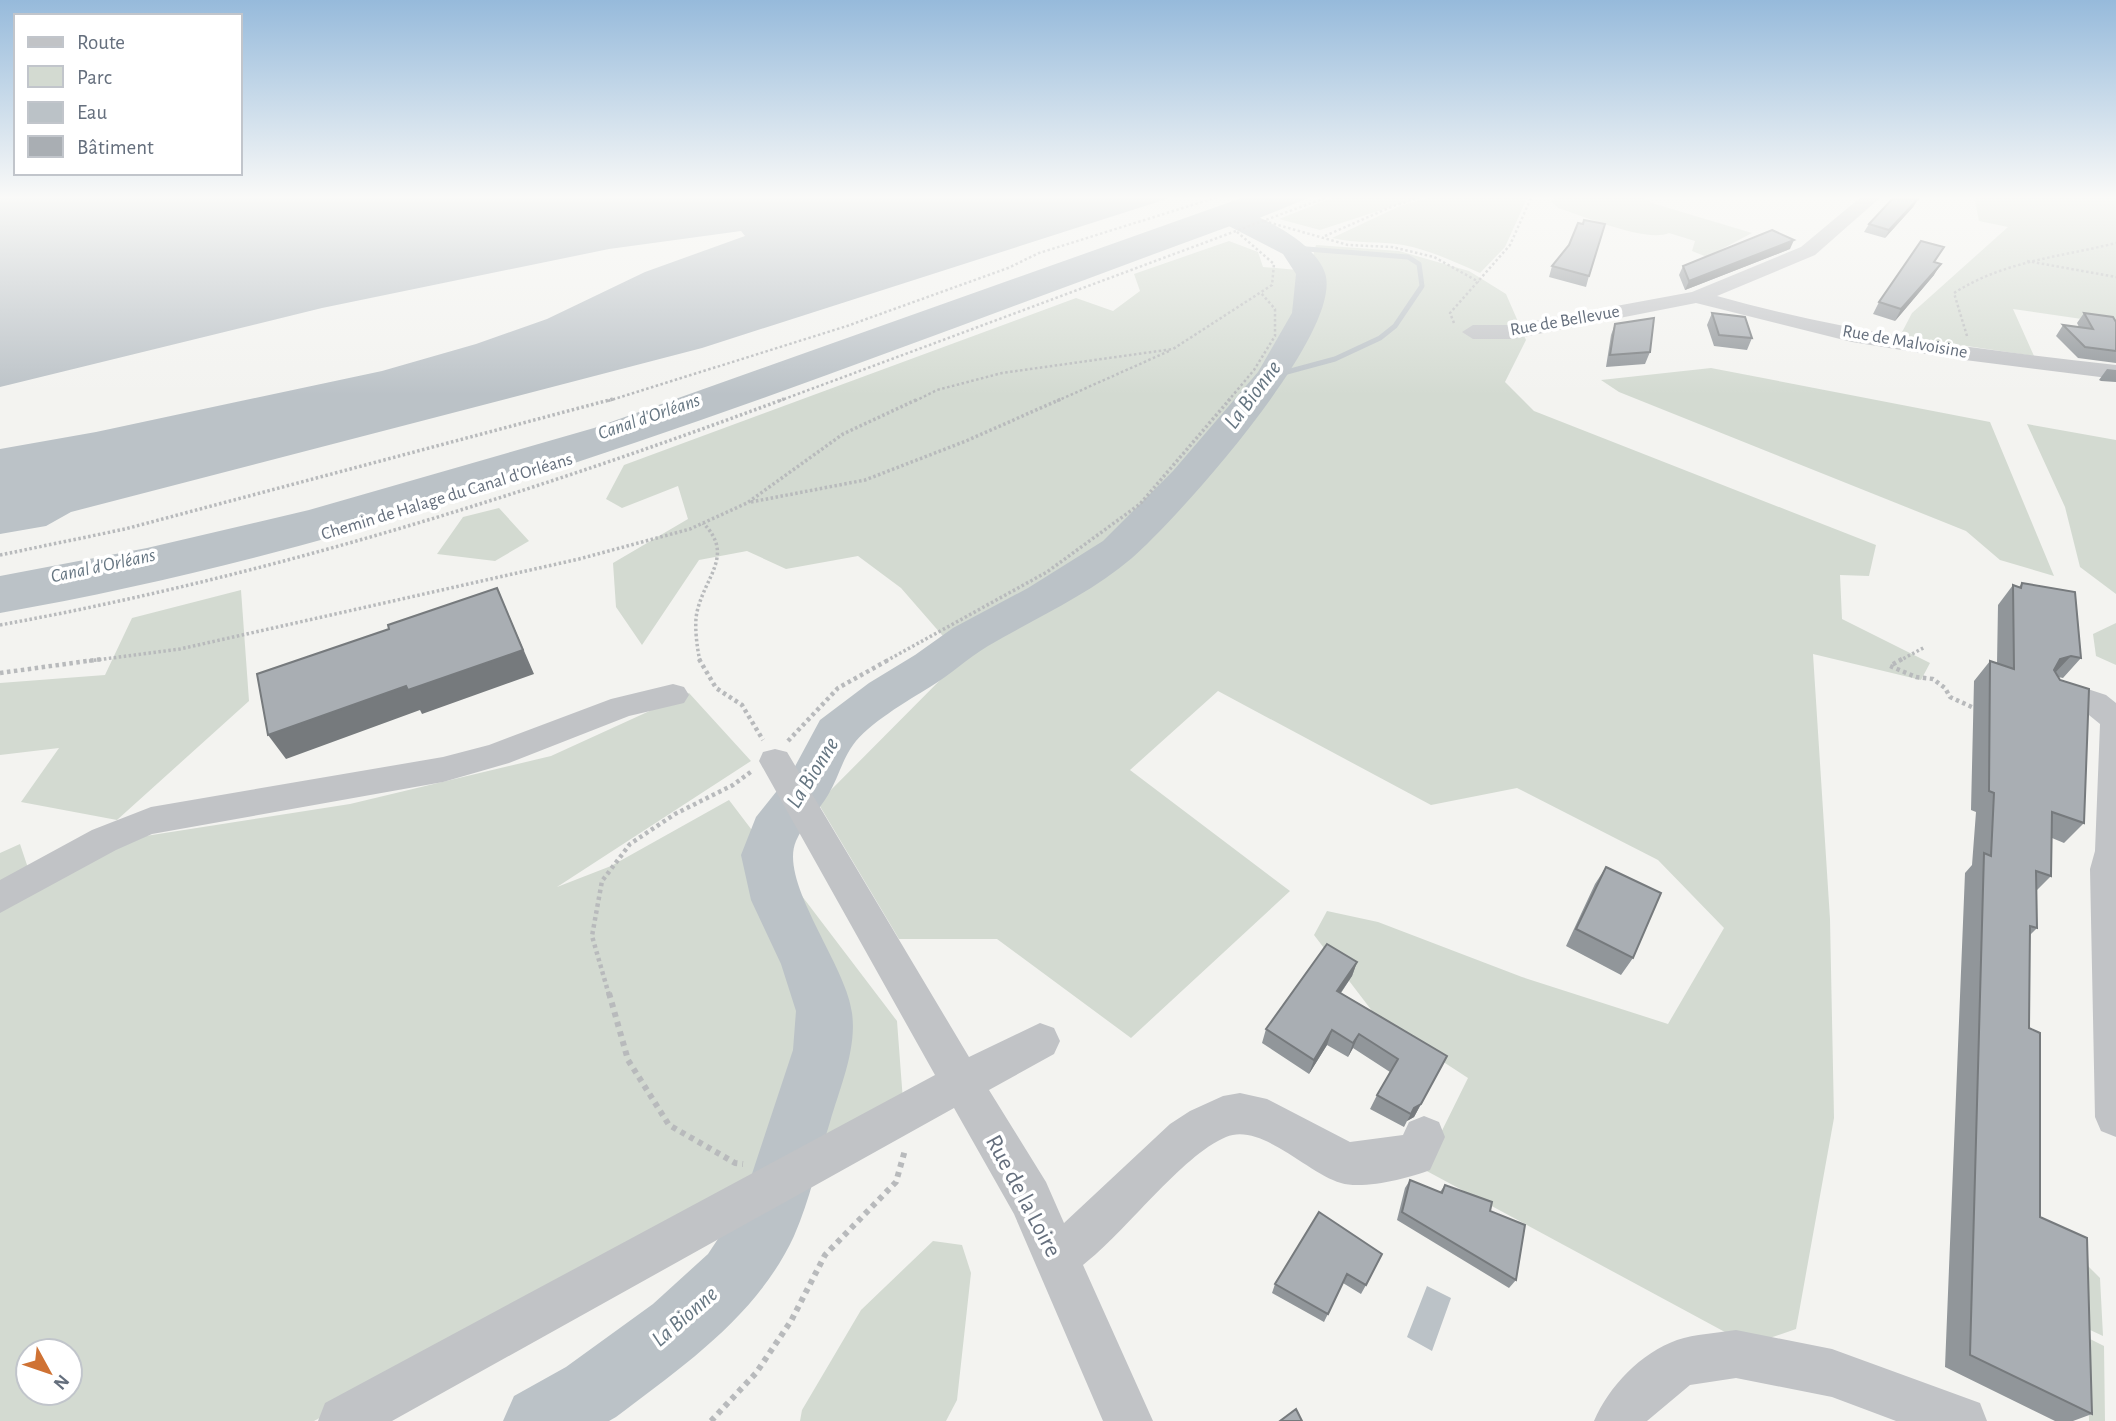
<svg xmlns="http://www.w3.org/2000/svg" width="2116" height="1421" font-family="'Alegreya Sans',sans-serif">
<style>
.green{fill:#d3dad1;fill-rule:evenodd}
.water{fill:#bbc2c7}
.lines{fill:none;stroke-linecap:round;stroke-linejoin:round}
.stream{stroke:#bbc2c7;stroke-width:5}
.river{fill:#bbc2c7;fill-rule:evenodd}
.path-far3{stroke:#b8babc;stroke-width:2.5;stroke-dasharray:2.5 2.5;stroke-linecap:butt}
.path-far2{stroke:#b8babc;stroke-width:3.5;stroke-dasharray:2.5 2.5;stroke-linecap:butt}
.path-far1{stroke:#b8babc;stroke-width:4.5;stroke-dasharray:3.5 3.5;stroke-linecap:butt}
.path{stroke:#b8babc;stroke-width:6;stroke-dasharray:5 5;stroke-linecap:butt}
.minor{fill:#c1c3c6;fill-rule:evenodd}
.wall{fill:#91969a}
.shaded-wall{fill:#767a7d}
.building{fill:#a9aeb3;stroke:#767a7d;stroke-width:2}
.labels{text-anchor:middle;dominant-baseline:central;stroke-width:7;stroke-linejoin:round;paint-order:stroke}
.far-street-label{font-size:18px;fill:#656f7d;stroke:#fff}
.far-water-label{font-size:19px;font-style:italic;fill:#667682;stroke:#fff}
.water-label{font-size:23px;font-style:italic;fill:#667682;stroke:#fff}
.near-street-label{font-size:24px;fill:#656f7d;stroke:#fff}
</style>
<rect width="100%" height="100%" fill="#f3f3f0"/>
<path class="green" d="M1337,196h87l-104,34 -41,-11z
M1434,196h94l-23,51 -25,26c-25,-11 -50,-23 -77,-28 -24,-4 -47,-1 -71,-7l68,-32z
M1554,196h89l9,7 100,30 -45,24 -15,-6 3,-10 -26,-8c-22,10 -86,-17 -111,-25l-7,-7z
M1974,196h142v128l-103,-15 21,47 -134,-20 12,-23 96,-86 -29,-6z
M1229,241l29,11 5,15 46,4 7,-26 83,6 70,20 37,23 20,46 -21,42 29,29 342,134 -7,31 -29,-1 2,44 88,44 -9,17 -108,-26 17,265 4,199 -38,211 -47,16 -326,-176 45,-91 -89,-58 -65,-85 13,-24 51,11 144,55 146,47 56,-96 -66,-68 -141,-72 -86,17 -213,-114 -88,79 160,121 -159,147 -134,-99h-98l-81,-136 144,-145 -61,-70 -43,-32 -72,13 -39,-18 -48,9 -57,85 -26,-38 -3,-44 75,-44 -10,-33 -56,22 -16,-9 18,-34 452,-167 37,13 27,-20 -6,-17z
M1711,368l279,54 64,154 -54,-16 -34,-29 -347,-139 -18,-12z
M2027,424l89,16v154l-36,-27 -15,-60z
M499,508l30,33 -34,20 -58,-7 26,-37z
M241,590l8,111 -132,119 -96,-18 38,-54 -59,7v-72l105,-8 27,-57z
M2116,623v42l-20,-9 -3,-22z
M689,693l62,68 -194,126 54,-21 118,-66 168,221 6,80 -589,320h-314v-568l20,-9 15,45 104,-52 211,-33 201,-48zM28,1351h42v42h-42z
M933,1241l29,4 9,28 -14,127 -11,21h-146l2,-11 59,-100z
M2087,1265l13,13 3,58 -15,-7z
M2088,1338l16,8 1,75h-16z"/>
<path class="water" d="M0,196h1176l-474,152 -631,164 -25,14 -46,8v-85l96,-17 286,-61 94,-27 71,-25 98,-47 100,-36 -4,-5 -132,18 -287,59 -322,79z
M1247,196h66l-73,30 -7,-1c-405,148 -807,313 -1233,388v-37l147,-28 162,-38 285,-82z
M1427,1286l24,12 -19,53 -25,-14z"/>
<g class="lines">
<path class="stream" d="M1272,376l63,-17 45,-21 15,-12 27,-40 -3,-22 -11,-7 -114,-9"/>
<path class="river" d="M1229,207c30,7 85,34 96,66 20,59 -147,245 -193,285 -42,36 -96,60 -144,88 -20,12 -38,29 -58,41 -23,14 -62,37 -77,58 -11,15 -15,34 -25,50 -9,16 -25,29 -32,46 -18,41 51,125 56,172 5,36 -12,74 -22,109 -12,38 -20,78 -36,114 -37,80 -111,130 -178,181l-7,4h-106l11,-25 52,-29 87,-63 55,-50 35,-53 50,-151 3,-39 -15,-47 -30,-64 -10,-45 15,-38 36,-45 28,-52 49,-37 46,-28 38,-27 75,-40 75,-47 70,-70 85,-99 34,-59 4,-39 -13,-20 -64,-33 -4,-6 4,-6z"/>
<path class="path-far3" d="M1264,221l84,24 44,2 42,10 45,25
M1325,236l68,-30 34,-10
M2027,261l89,16
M1454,323l-4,-10 60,-68 22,-49
M1967,336l-13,-43c50,-32 106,-36 162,-50
M608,401l239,-75 161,-58 31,-15 182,-57
M779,401l551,-205
M915,401l22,-11 65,-17 171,-24 99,-64 2,-21 -38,-33
M1057,401l112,-50
M1228,401l26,-31 21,-34v-27l-14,-16"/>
<path class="path-far2" d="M751,502l114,-22 101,-39 95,-42
M0,555l125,-26 488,-130
M0,625c268,-49 529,-131 784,-226
M89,661l91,-12 399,-90 111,-30 57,-26 96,-69 75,-35
M700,661c-3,-13 -6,-36 -3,-49 8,-36 38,-57 6,-89
M886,661l161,-89 93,-68 90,-105
M1899,661l26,-14"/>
<path class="path-far1" d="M699,659l17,29 26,17 21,35
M1902,659l-12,7 26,11 17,2 12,9 5,9 24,11
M0,673l102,-14
M788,741l50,-53 52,-29
M609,995l-17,-59 10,-55 28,-37 45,-30 58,-29 19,-14"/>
<path class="path" d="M609,993l19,67 41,65 66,38 8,1
M711,1421l45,-48 35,-52 34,-66 71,-73 9,-32"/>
<path class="minor" d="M1862,196h20l-67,59 -98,41c131,37 265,54 399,69v14l-159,-20 -105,-17 -156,-39 -183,36h-40l-11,-7 11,-7h40l179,-33 109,-45z
M2054,678l52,17 10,8v434l-15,-6 -6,-14 -5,-248 5,-18 5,-127 -16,-13 -41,-14 -4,-8 4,-8z
M673,684l11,3 5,8 -5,8 -55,13 -120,47 -66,19 -291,52 -36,16 -116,63v-33l92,-50 59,-23 292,-50 46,-12 122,-46z
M775,749l12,3 182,305 71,-34 14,5 6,13 -6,13 -65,36 57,92 18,41 106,-99 20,-13 33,-15 17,-3 27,6 83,43 53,-7 6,-13 15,-6 15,6 6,15 -15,33c-20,8 -68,20 -89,13 -34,-10 -80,-61 -115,-46 -45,19 -100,95 -143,128l70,156h-50l-89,-207 -60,-106 -562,313h-74l7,-18 610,-328 -176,-314 4,-9z
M1736,1330l96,19 148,54 7,18h-91l-64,-24 -96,-19 -46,7 -43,36h-53c15,-35 47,-68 83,-81 18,-6 40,-7 59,-10z"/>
</g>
<path class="wall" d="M1918,199l-5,8 -28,31 -21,-6 5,-8z
M1790,249l-105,41 -6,-15 4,-9z
M1935,263l-1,12 -39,46 -22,-7 6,-12z
M1552,266l37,10 -3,11 -37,-10z
M1712,313l40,25 -5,12 -33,-4 -7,-21z
M2084,313l32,9v41l-38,-5 -22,-22 7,-11 16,2 -2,-4z
M1615,324l35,28 -5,12 -39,3 5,-32z
M2107,369l9,1v12l-15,-1 -2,-1z
M2022,583l59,75 -18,20 -5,-1 26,146 -20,20 -12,-5 -1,38 -14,14v38l-7,7 -1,93 11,189 52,197 -19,7h-18l-110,-54 20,-494 7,-8 4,-53 -5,-2 3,-129 16,-20 7,3 1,-59 15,-20 6,2z
M1606,867l27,91 -12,17 -55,-29 29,-62z
M1357,962l-5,14 -11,17 106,63 -33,61 -7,4 -3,6 -34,-18 7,-14 13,-23 -37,-24 -5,9 -21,-12 -18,29 -47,-31 4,-14z
M1410,1180l30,12 5,-7 45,26 26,69 -7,8 -112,-68 8,-32z
M1319,1212l47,73 -5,9 -18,-11 -19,39 -52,-29 3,-9z"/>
<path class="shaded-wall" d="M1918,199l-5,8 -28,31 4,-8z
M1794,240l-4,9 -105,41 4,-9z
M1941,264l-7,11 -39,46 6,-12z
M497,588l37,86 -112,40 -2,-4 -134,49 -18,-24z
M2071,656l-18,19 -11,3 18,-19z
M1357,962l-5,14 -20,29 5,-14z
M1332,1030l-5,15 -18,29 5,-14z
M1359,1034l-6,14 -5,9 5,-14z
M1421,1104l-7,13 -7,4 7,-13z"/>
<path class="building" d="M1895,196h6l17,3 -29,31 -20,-6z
M1584,220l21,4 -16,52 -37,-10 17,-21 9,-22 5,1z
M1772,230l22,10 -105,41 -6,-15z
M1921,241l23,6 -10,15 7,2 -40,45 -22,-7z
M1712,313l33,4 7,21 -33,-3z
M2084,313l29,4 3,5v29l-31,-4 -22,-22 30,4z
M1654,318l-4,34 -40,3 5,-31z
M2022,583l53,9 6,66 -10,-2 -11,3 -6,11 6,10 29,9 -5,134 -32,-11 -1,64 -15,-5 1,57 -7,-2 -1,102 11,5v184l47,21 5,176 -122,-59 14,-502 7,3 3,-63 -5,-2 1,-130 24,8 -1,-84 8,3z
M497,588l26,62 -115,40 -2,-4 -138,49 -11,-61 132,-45 -1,-4z
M1606,867l55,26 -28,65 -57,-29z
M1327,944l30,18 -20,29 110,65 -26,48 -7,4 -3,6 -34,-19 21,-36 -39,-25 -6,9 -21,-13 -18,30 -48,-31z
M1410,1180l32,13 3,-8 47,17 -2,9 35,14 -9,55 -114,-68z
M1319,1212l63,42 -16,31 -19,-11 -19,40 -53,-30z
M1296,1409l6,12h-22z"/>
<linearGradient id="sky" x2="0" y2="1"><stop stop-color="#96badb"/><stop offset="0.5" stop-color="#fafaf8"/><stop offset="1" stop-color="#fafaf8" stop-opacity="0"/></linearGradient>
<rect width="2116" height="395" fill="url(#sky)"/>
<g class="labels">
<g class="far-street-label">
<text transform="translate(1565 321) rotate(-10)">Rue de Bellevue</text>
<text transform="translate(1905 342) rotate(10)">Rue de Malvoisine</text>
<text transform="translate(447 497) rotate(-17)">Chemin de Halage du Canal d'Orléans</text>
</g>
<g class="far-water-label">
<text transform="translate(649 417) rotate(-19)">Canal d'Orléans</text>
<text transform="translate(103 566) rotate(-12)">Canal d'Orléans</text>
</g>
<g class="water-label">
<text transform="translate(1253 395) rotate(-53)">La Bionne</text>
<text transform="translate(813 773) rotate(-58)">La Bionne</text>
<text transform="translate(685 1317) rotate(-41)">La Bionne</text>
</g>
<g class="near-street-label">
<text transform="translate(1023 1196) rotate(62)">Rue de la Loire</text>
</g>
</g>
<rect x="14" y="14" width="228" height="161" fill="#ffffff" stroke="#c1c5cb" stroke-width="2"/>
<rect x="28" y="37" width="35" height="10" fill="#c1c3c6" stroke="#c1c5cb" stroke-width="2"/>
<text x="77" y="49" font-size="21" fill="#656f7d">Route</text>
<rect x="28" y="66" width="35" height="21" fill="#d3dad1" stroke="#c1c5cb" stroke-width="2"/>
<text x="77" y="84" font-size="21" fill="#656f7d">Parc</text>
<rect x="28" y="102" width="35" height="21" fill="#bbc2c7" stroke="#c1c5cb" stroke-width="2"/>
<text x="77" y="119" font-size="21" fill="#656f7d">Eau</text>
<rect x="28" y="136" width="35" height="21" fill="#a9aeb3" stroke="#c1c5cb" stroke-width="2"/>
<text x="77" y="154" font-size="21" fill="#656f7d">Bâtiment</text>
<g transform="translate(49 1372) rotate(130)"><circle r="33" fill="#ffffff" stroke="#c1c5cb" stroke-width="2"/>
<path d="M0-5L12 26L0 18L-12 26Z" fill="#cf7234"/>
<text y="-10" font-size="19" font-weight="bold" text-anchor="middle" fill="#656f7d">N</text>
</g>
</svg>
